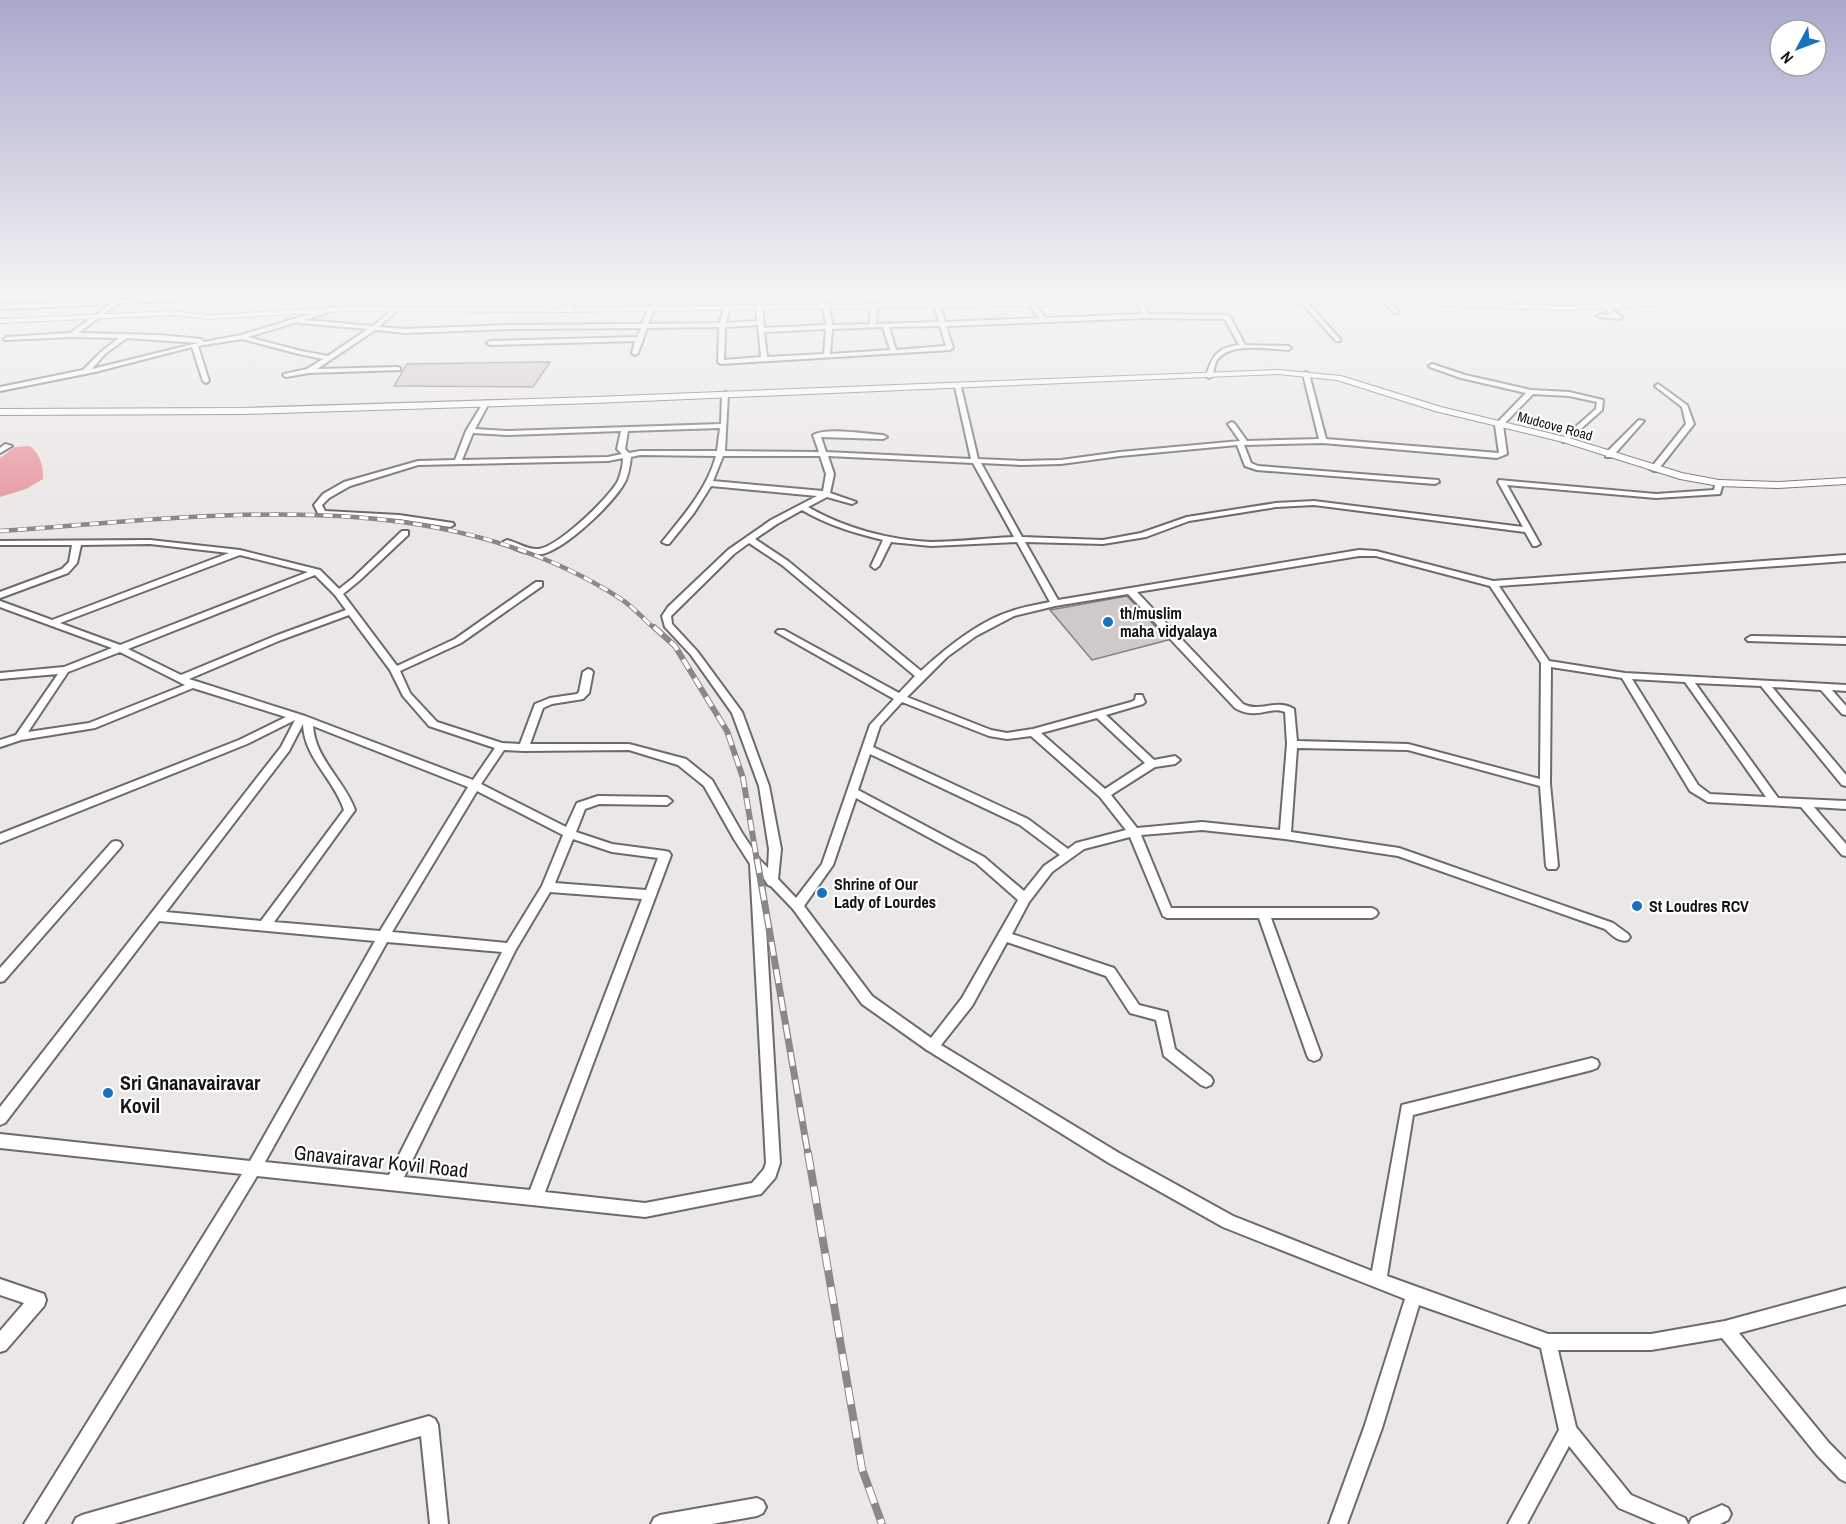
<svg xmlns="http://www.w3.org/2000/svg" width="1846" height="1524" font-family="'Archivo Narrow',sans-serif">
<style>
.water{fill:#e898a1}
.building{fill:#cec9ca;stroke:#858081;stroke-width:1.5}
.lines{fill:none;stroke-linecap:round;stroke-linejoin:round}
.minor-casing{stroke:#6e6a6a;stroke-width:4}
.tertiary-casing{stroke:#6e6a6a;stroke-width:2}
.minor{fill:#fff;fill-rule:evenodd}
.tertiary{fill:#fff;fill-rule:evenodd}
.rail-far3-casing{stroke:#8b8787;stroke-width:4.5}
.rail-far2-casing{stroke:#8b8787;stroke-width:6}
.rail-far1-casing{stroke:#8b8787;stroke-width:7}
.rail-casing{stroke:#8b8787;stroke-width:8}
.rail-far3{stroke:#fff;stroke-width:3;stroke-dasharray:9;stroke-linecap:butt}
.rail-far2{stroke:#fff;stroke-width:4;stroke-dasharray:11;stroke-linecap:butt}
.rail-far1{stroke:#fff;stroke-width:4.5;stroke-dasharray:14;stroke-linecap:butt}
.rail{stroke:#fff;stroke-width:6;stroke-dasharray:17;stroke-linecap:butt}
.poi-dot{fill:#1771be;stroke:#fff;stroke-width:2}
.labels{text-anchor:middle;dominant-baseline:central;stroke-width:4.5;stroke-linejoin:round;paint-order:stroke}
.far-street-label{font-size:14px;fill:#151313;stroke:#fff}
.poi-label{font-size:16px;font-weight:bold;fill:#151313;stroke:#fff;text-anchor:start}
.near-poi-label{font-size:20px;font-weight:bold;fill:#151313;stroke:#fff;text-anchor:start}
.near-street-label{font-size:20px;fill:#151313;stroke:#fff}
</style>
<rect width="100%" height="100%" fill="#ebe7e7"/>
<path class="water" d="M30,446c11,9 13,20 13,33l-17,10 -26,8v-39l15,-11z"/>
<path class="building" d="M550,362l-17,25 -139,-1 13,-22z
M1127,596l41,44 -76,20 -42,-50z"/>
<g class="lines">
<g class="minor-casing">
<path id="minor" d="M146,299h35l-3,2 -59,2 -41,30 80,2 43,4 3,3 37,-7 92,-28 2,1v2l-31,10 69,6 22,-19 3,2 -1,1 -18,17 26,2 108,-4 129,-1 7,-17 3,-2 3,2 -7,17 72,-1 4,-16 3,-2 3,2 -4,16 31,-2 -1,-15 3,-2 3,2 2,22 62,-3 -3,-19 3,-2 3,2 3,19 38,-1 1,-19 3,-2 3,2 -1,19 63,-2 -7,-23h6l7,23 95,-4 -12,-14 3,-2 15,16 97,-4 -9,-15h6l9,15 78,1 3,2 15,28 43,1 3,2 -3,2c-20,-1 -61,-9 -72,12 -2,4 -2,10 -4,14l-3,2 -3,-2c6,-19 11,-29 33,-31l-14,-26 -78,-1 -201,8 7,22 -3,2 -229,14 -3,-2 1,-35 -72,1 -9,25 -3,2 -3,-2 3,-12 -145,4 -3,-2 3,-2 147,-4 4,-9 -128,1 -108,4 -30,-3 -58,39 81,-2 2,1v2l-91,3 -23,4 -3,-2 1,-1 23,-5 16,-10 -24,-5 -57,-15 -44,7 11,35 -3,2 -3,-2 -11,-34 -97,25 -95,19v-4l83,-17 18,-18 18,-14 -47,-1 -67,3 -1,-1 3,-2 63,-4 41,-29 -111,5v-4zM297,322l2,1 69,6 -40,27 -27,-5 -53,-14zM758,325l3,32 -37,3 1,-33zM940,326l6,20 -50,4 -7,-23zM883,327l7,23 -60,4 2,-25zM826,329l-2,25 -57,3 -3,-25zM127,338l71,5 -106,26 13,-15z
M571,299h6l-8,12h-4l-1,-1z
M1516,299h6l8,7 -5,1z
M1594,299h6l22,18 -3,2 -20,-2 -1,-1 3,-2 12,1z
M1634,299h6l7,5 -5,1z
M1302,301h4l34,38v2h-4l-34,-38z
M1386,301h4l9,11 -1,1h-4l-9,-11z
M1432,364l33,11 66,15 38,2 34,8 -1,10 -36,32h-3v-4l33,-29 1,-7 -28,-6 -36,-2 -30,31 4,29 -10,4 -174,-15 -79,2 7,18 7,3 180,14 1,2 -4,2 -178,-14 -12,-4 -8,-21 -117,11 -59,8 -40,1 -40,-2 41,74 81,3 38,-7 46,-16 89,-14 38,-2 209,26 -25,-45 1,-2 157,14 58,-4 2,-9h6l1,2 -3,11 -64,4 -149,-13 33,59 -4,2h-3l-8,-14 -211,-27 -38,2 -87,14 -43,16 -43,7 -78,-2 33,58 301,-50 17,1 117,30 353,-26v6l-347,25 50,75 76,12 221,12v6l-14,-1 14,16v9l-4,-1 -21,-24 -49,-3 74,88v11l-4,-1 -81,-99 -66,-3 83,115 68,3v8l-32,-2 32,37v12l-4,-1 -41,-48 -93,-5 -18,-11 -68,-113 -71,-11 -1,117 8,82 -2,3h-8l-2,-3 -6,-80 -132,-36 -111,-2 -6,84 108,16 214,75 15,11 2,3 -2,3c-9,3 -16,-5 -23,-11l-207,-73 -113,-17 -83,-9 -61,5 30,73h201l4,2 2,3 -2,3 -4,2h-101l50,137 -2,4 -5,2 -5,-2 -2,-4 -48,-137h-92l-4,-2 -33,-79 -46,12 -32,23 -23,30 -17,32 102,34 25,37 28,7 8,37 36,28 2,4 -2,4 -5,2 -5,-2 -37,-29 -8,-36 -26,-7 -24,-37 -99,-34 -35,64 -31,39 178,108 114,63 139,55 30,-166 190,-47 5,2 2,4 -2,4 -5,2 -179,45 -26,161 161,58h103l74,-13 121,-33v16l-107,29 90,110 17,17v22l-6,-3 -23,-24 -95,-117 -71,12h-93l18,77 55,68 54,23 3,6h-31l-38,-16 -50,-62 -42,78h-19l51,-94 -18,-82 -122,-43 -37,123 -35,96h-18l35,-96 41,-129 -182,-72 -114,-64 -182,-113 -65,-46 -69,-95 -22,-23 -3,-1 -5,-8 17,286 -5,15 -14,16 -116,23 -388,-41 -79,131 -134,217h-20l218,-350 -242,-26v-14l250,27 125,-220 -216,-20 -154,202 -5,2v-18l281,-360 14,-27 -48,24 -247,99v-9l239,-94 47,-23 -93,-29 -98,40 -74,12 -21,7v-7l16,-5 42,-61 -58,5v-6l64,-6 48,-19 -112,-41v-6l52,19 177,-67 -79,-9 -69,1 -4,18 -9,10 -68,25v-6l62,-23 7,-7 3,-17h-72v-4l150,-1 90,10 80,20 19,19 14,-11 49,-47h6v4l-49,46 -16,13 54,72 58,-27 81,-57h6v4l-81,57 -61,28 10,22 27,29 65,21 18,1 15,-40 15,-6 27,-4 2,-2 4,-20 5,-3 3,1 2,2 -4,21 -6,6 -31,5 -9,4 -13,36h99l57,15 26,21 30,53 18,27 8,8 1,-19 -10,-63 -27,-73 -41,-58 -26,-28 -3,-11 6,-9 60,-57 43,-30 46,-24 -106,-10 -17,27 -25,31h-3l-4,-2c22,-27 45,-53 54,-86l-76,-1 -9,2c-1,8 -2,15 -5,23 -11,22 -60,69 -84,74 -12,2 -30,-5 -39,-12l4,-2c10,2 20,10 31,9 19,-1 71,-51 80,-68 3,-8 5,-15 5,-23l-15,3 -190,4 -68,21 -21,12 -7,7 3,6 74,4 54,8 1,2 -4,2 -51,-8 -77,-4h-3l-5,-10 9,-11 21,-12 74,-21 37,-1 11,-29 17,-28 3,-2 3,2 -14,26 32,2 214,-7 1,-30 3,-2 3,2 -3,57 94,1 -6,-17c15,-8 52,-1 70,0l4,2 -4,2 -62,-2 5,15 145,7 -16,-72 3,-2 3,2 17,72 43,2 40,-1 59,-8 120,-11 -12,-17 4,-2 2,1 13,18 72,-2 -16,-65 3,-2 3,2 17,65 173,14 -4,-28 31,-32 -65,-15 -31,-11 -1,-1zM720,428l-3,23h-77l-11,2 -4,-4 3,-18zM621,431l-4,18 5,5 -14,3 -146,3 11,-27 34,2zM723,456h97l6,18 -3,17 -110,-10zM828,456l145,7 41,74c-27,1 -56,5 -83,5 -42,-2 -87,-14 -123,-35l19,-10 25,7 4,-2 -26,-9 4,-19zM802,510c25,15 53,23 81,30l-12,26 4,3 4,-3 12,-24 40,4 86,-4 33,60c-14,3 -28,5 -41,10 -31,10 -64,37 -88,59l-133,-110 -33,-22 22,-15zM749,543l33,22 133,111 -16,17 -115,-63h-6l-2,2 118,67 -24,26 -48,139 -26,34 -18,-19 3,-30 -12,-63 -27,-74 -45,-61 -25,-27 -1,-8 63,-62zM240,555l68,17 -188,73 -60,-22zM1359,556h17l114,30 51,77 -1,116 -132,-35 -111,-3 -3,-32c-17,-11 -34,4 -51,-5l-106,-112zM315,575l20,20 11,15 -71,26 -94,39 -53,-26zM1128,594l107,114c23,13 35,-3 50,4l2,32 -7,86 -78,-8 -65,6 -26,-33 44,-28 20,-3 5,-4 -5,-4 -21,4 -48,-45 37,-11 2,-2 -3,-7h-6l-1,5 -4,2 -98,27 -26,4 -16,-3 -84,-33 40,-40 29,-21 38,-20 41,-10zM349,615l41,55 13,26 26,30 66,22 -22,32 -168,-64 -116,-37 92,-39zM120,652l65,33 -96,38 -61,9 40,-60zM1632,679l53,3 81,115 -56,-3 -12,-9zM902,702l87,34 18,3 24,-3 69,61 26,33 -50,13 -8,6 -40,-30 -155,-72 7,-21zM1097,718l48,45 -40,26 -64,-56zM303,724c1,34 31,55 41,86l-83,111 -95,-9 123,-161zM313,726l155,61 -88,144 -106,-9 81,-112c-10,-29 -40,-51 -42,-84zM504,750l20,1 105,-1 49,15 26,21 30,53 16,25 16,299 -2,6 -12,14 -107,20 -100,-11 126,-337 -2,-3 -4,-1 -53,-7 -36,-12 9,-23 14,-5 68,1 5,-4 -5,-4 -69,-1 -21,7 -11,24 -85,-43zM870,754l150,71 40,30 -16,11 -20,25 -40,-34 -126,-67zM477,791l86,44 -21,51 -35,57 -115,-11zM856,798l120,65 42,37 -56,98 -31,40 -59,-42 -68,-90 29,-41zM573,839l39,13 46,6 -12,32 -91,-7zM550,892l92,7 -112,291 -126,-13 111,-226zM387,942l115,10 -113,223 -124,-13z
M1658,384l29,21 7,19 -37,47h-3l-4,-2 36,-45 -4,-17 -26,-20 -1,-1z
M1639,420l5,1 -32,36h-6v-4z
M5,444l7,2 -12,7v-5z
M1751,636l95,2v6l-98,-3 -2,-2z
M116,841l4,1 2,3 -2,3 -116,133 -4,1v-14l112,-126z
M0,1279l44,15 2,6 -2,6 -38,44 -6,2v-21l24,-28 -24,-8z
M429,1416l6,3 3,6 10,99h-18l-9,-88 -307,88h-41l3,-6 6,-3z
M757,1498l6,3 3,6 -3,6 -6,3 -45,8h-61l3,-6 6,-3z
M1722,1505l6,3 3,6 -3,6 -8,4h-31l3,-6z"/>
</g>
<g class="tertiary-casing">
<path id="tertiary" d="M1711,299l135,2v4l-94,-4 -187,9 -177,-6h-223l-598,8 -220,-1 -140,8 -33,-4 -174,8v-4l174,-8 33,4 140,-8 220,1 598,-8h223l177,6z
M1278,370l63,6 100,31 128,31 113,35 37,7 58,2 69,-4v6l-69,4 -58,-2 -39,-7 -117,-37 -128,-31 -98,-31 -59,-6 -684,29 -352,11 -242,1v-6l242,-1 352,-11z"/>
</g>
<use href="#minor" class="minor"/>
<use href="#tertiary" class="tertiary"/>
<g class="rail-far3-casing">
<path id="rail-far3" d="M0,531c206,-14 437,-51 621,68 12,8 23,20 34,30"/>
</g>
<g class="rail-far2-casing">
<path id="rail-far2" d="M654,627l21,19 52,85 16,47 14,83"/>
</g>
<g class="rail-far1-casing">
<path id="rail-far1" d="M757,859l51,295"/>
</g>
<g class="rail-casing">
<path id="rail" d="M808,1153l54,316 20,55"/>
</g>
<use href="#rail-far3" class="rail-far3"/>
<use href="#rail-far2" class="rail-far2"/>
<use href="#rail-far1" class="rail-far1"/>
<use href="#rail" class="rail"/>
</g>
<linearGradient id="sky" x2="0" y2="1"><stop stop-color="#a8a9cc"/><stop offset="0.58" stop-color="#f6f4f4"/><stop offset="1" stop-color="#f6f4f4" stop-opacity="0"/></linearGradient>
<rect width="1846" height="512" fill="url(#sky)"/>
<g class="poi-dot">
<circle cx="1108" cy="622" r="6"/>
<circle cx="822" cy="893" r="6"/>
<circle cx="1637" cy="906" r="6"/>
<circle cx="108" cy="1093" r="6"/>
</g>
<g class="labels">
<g class="far-street-label">
<text transform="translate(1555 426) rotate(15)">Mudcove Road</text>
</g>
<g class="poi-label">
<text x="1120" y="613">th/muslim<tspan x="1120" dy="18">maha vidyalaya</tspan></text>
<text x="834" y="884">Shrine of Our<tspan x="834" dy="18">Lady of Lourdes</tspan></text>
<text x="1649" y="906">St Loudres RCV</text>
</g>
<g class="near-poi-label">
<text x="120" y="1082">Sri Gnanavairavar<tspan x="120" dy="23">Kovil</tspan></text>
</g>
<g class="near-street-label">
<text transform="translate(381 1161) rotate(6)">Gnavairavar Kovil Road</text>
</g>
</g>
<g transform="translate(1798 48) rotate(229)"><circle r="28" fill="#ffffff" stroke="#a1a1a1" stroke-width="1.5"/>
<path d="M0-4.5L10 22L0 15L-10 22Z" fill="#1771be"/>
<text y="-9" font-size="16" font-weight="bold" text-anchor="middle" fill="#151313">N</text>
</g>
</svg>
